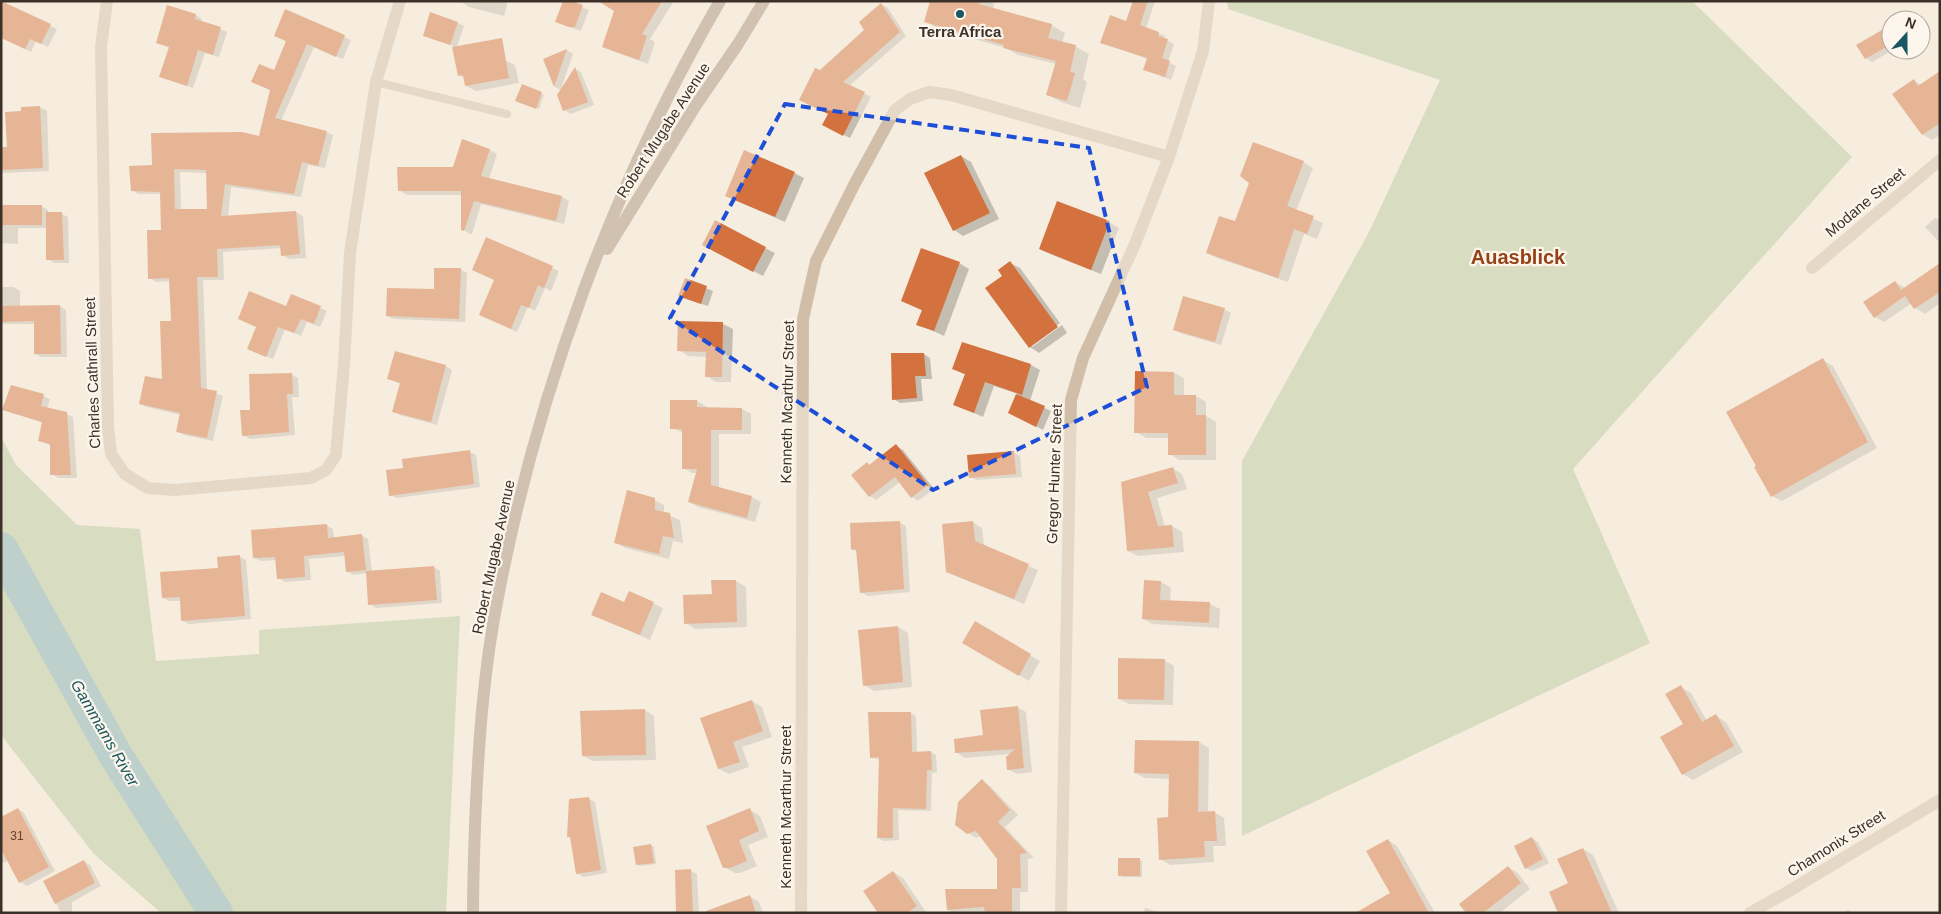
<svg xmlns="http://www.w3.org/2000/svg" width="1941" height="914" font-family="Helvetica,sans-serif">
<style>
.green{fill:#b4c79c}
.shadow{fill:#0003;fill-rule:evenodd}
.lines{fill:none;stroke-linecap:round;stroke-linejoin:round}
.river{stroke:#7aaeb6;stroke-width:34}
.building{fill:#d3723f;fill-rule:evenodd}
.lane{stroke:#d0bea8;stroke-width:8}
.street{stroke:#d0bea8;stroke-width:12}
.secondary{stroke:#a48d79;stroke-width:12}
.marked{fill:none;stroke:#1d4ed8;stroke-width:4;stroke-dasharray:10 6;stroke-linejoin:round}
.poi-dot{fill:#195763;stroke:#fcf6ec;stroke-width:2}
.labels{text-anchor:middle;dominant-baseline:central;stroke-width:4.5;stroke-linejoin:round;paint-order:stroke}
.number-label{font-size:12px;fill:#62412e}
.poi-label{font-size:15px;font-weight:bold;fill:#3c3129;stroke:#fcf6ec}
.street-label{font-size:15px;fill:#3c3129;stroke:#fcf6ec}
.water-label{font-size:16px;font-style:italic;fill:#195763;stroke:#fcf6ec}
.district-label{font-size:20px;font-weight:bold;fill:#954218;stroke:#fcf6ec}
</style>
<rect width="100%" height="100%" fill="#f5eddf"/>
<path class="green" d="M1227,1h465l160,156 -279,312 77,174 -408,193v-375l127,-229 71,-152 -212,-71z
M1,437l15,28 61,60 63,4 16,132 103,-7v-24l201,-14 -14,297h-285l-67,-59 -93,-119z"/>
<path class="shadow" d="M1,1l56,28 -9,18 -12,-6 -5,11 -30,-15z
M460,1h48l-4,15 -35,-9z
M569,1l20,9 -8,21 -18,-6z
M619,1h55l-24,38 5,3 -7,22 -36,-13 -9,-5z
M931,1h59l4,3 -1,5 58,16 14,8 -3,10 14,4 13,7 -6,25 4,3 -7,26 -19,-6 -13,-7 9,-31 -39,-9 -12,-7 -67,-19 -13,-7z
M1134,1h21l-9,28 12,4 7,3 -1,3 10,5 -6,18 8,4 -5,14 -26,-10 3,-11 -46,-16 25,-21z
M881,4l7,4 18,28 -57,50 22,11 -21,41 -20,-10 -1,-14 -9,-43 46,-41z
M286,11l65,29 -8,19 -29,-12 -33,74 45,11 7,3 -8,33 -17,-3 -7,32 -70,-10 -3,30 68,-5 7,4 3,42 -17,1 -7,-4v-7l-59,4 1,28h-21l4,110 16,6 -10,45 -29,-6 -7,-4 4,-16 -34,-8 -7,-3 23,-23 9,-59 -2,-41 -14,1 -7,-4 13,-47 -1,-37h-23l-6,-4 22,-23 106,-30 15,-65 12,-30 -5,-3zM180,172l27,1 1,37 -27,1z
M196,15l6,4 -1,3 26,10 -8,25 -14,-4 -12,35 -32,-12 9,-28 -13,-5z
M458,23l6,3 -7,21 48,13 10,5 4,18 -43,8 -10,-5 -2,-8 -5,-3 -6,-29 -29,-11z
M1882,32l6,3 3,6v9h2l-21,12 -6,-4z
M567,50l6,4 -12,35 14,-20 6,3 13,33 -23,9 -7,-4 -3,-20 -6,-3 -11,-28z
M1940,73v62l-8,5 -10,-6 -8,-53 7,4z
M522,86l22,9 -5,14 -19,-7z
M40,107l7,4 2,60 -48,2v-25h7l14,-36v-4z
M490,150l7,4 -8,25 73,18 7,4 -5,23 -83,-20 -9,30h-2l-8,-5v-34h-55l-8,-5 55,-22z
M961,156l10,6 28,57 -36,17 -9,-6z
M1303,162l10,6 -17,43 27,12 -6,16 -13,-5 -16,48 -71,-24 -10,-5 29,-30z
M794,173l10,5 -19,44 -59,-26z
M1058,203l51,19 10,6 -18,46 -51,-20 -10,-5z
M1,206h40l7,4v3l14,1 6,3 1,46h-15l-6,-4 -1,-31h-29v16l-17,-1z
M1935,218l5,3v22l-15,-16z
M486,239l73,32 -8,20 -6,-3 -10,23 -7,-4 -11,25 -36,-17 15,-35z
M765,248l10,5 -12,23 -50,-25z
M959,263l10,6 -25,67 -26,-12 5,-13 -21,-10z
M1010,263l10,5 40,55 -28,21v3l30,-22 5,8 -28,20 -9,-6 -26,-71z
M1940,265v38l-15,11 -10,-6 -3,-5 -28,19 -9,-5 20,-35 10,6z
M460,269l7,4 -2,49 -71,-3 -7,-3 48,-26z
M685,280l28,11 -5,15 -22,-7z
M1,287h13l6,4v16l40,-1 6,4 1,47h-25l-7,-3v-30h-34z
M292,295l35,16 -7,16 -13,-5 -6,14 -16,-7 -12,30 -25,-10 9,-22 30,-20z
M1184,298l41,12 6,3 -10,32 -41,-12 -6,-4z
M679,322l44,2 10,5 -2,53h-15l-10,-6 1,-19 -19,-1 -9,-6z
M962,344l69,21 9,5 -10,31 21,10 -8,19 -33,-17 8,-19 -24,-8 -11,31 -28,-12 11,-30 -13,-6z
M924,354l6,4 2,21h-11l2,22 -23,2 -6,-4z
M1823,360l10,6 44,82 -95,53 -10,-5z
M446,366l6,4 -15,55 -37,-10 -6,-3 7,-28 -12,-5z
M1174,373l10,5v18h12l10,6v14l10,6v38h-37l-9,-6v-16h-24l-10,-6z
M292,375l6,3 1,19h-7l3,38 -45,4 -7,-4 8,-24z
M43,396l7,3 -3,10 19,5 7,3 4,61h-19l-6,-4 -1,-28 -11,-5 3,-18 -39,-14z
M672,401h25l9,5v3h36l9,5v20h-32v54l33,9 9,5 -6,20 -57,-15 -9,-5 8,-29h-5l-9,-5v-35l-11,-5z
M896,446l7,4 31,39 -16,12 -6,-4 -12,-15 -24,18 -6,-4 -3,-32 4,2z
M470,452l6,3 4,32 -83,11 -7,-3 14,-26z
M1014,453l6,3 2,21 -45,3 -7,-3z
M1172,468l10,6 5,15 -30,9 8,29 7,-1 10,6 2,20 -46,4 -10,-5 -6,-68z
M654,500l10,5v8l16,7 3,23 -10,-2 -4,18 -44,-11 -10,-6z
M899,522l7,4 4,66 -42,4 -7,-4 -4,-40 -5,-3z
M972,522l10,6 2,18 54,24 -14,34 -66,-27 -11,-6z
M326,525l7,4 1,9 27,-3 7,4 4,33 62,-5 6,4 2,32 -66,5 -6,-4 -3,-31 -14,2 -6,-4 -2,-15 -36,3 2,21 -26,2 -7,-4 -1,-18 -16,1 -7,-3z
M240,557l6,3 5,59 -62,5 -7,-4 -1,-19h-11l-7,-3z
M736,581l10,6 1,40 -52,2 -9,-6 27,-28z
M1161,582l10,6 -1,14 40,2 10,5 -1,19 -66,-4 -10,-5z
M653,603l10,5 -13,32 -57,-26z
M975,623l65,38 -11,20 -65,-39z
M898,627l10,6 4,54 -38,4 -10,-6z
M1164,660l10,6 -1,39 -44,-1 -10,-5z
M1681,687l10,6 16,28 9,-5 10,6 17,30 -50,28 -10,-6 2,-49z
M752,701l10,6 10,30 -30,10 7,20 -20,7 -10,-5z
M1017,707l9,5 6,60 -15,2 -9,-5 2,-15 -45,4 -9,-6 28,-16z
M645,710l9,6 2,44 -63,1 -10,-5z
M910,713l6,3 1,37 14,-1 5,3 1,17 -5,1 -1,38 -33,-1 1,30 -15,1 -6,-3 2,-78 -9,-3z
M1136,741l63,1 10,6 -1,64h6l10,6 2,28h-13l1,16 -44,3 -10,-6 9,-41 1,-39 -25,-1 -10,-5z
M982,781l8,5 28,29 -13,12 29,31 -6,1v33h-8v21h-67l-5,-3 50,-20v-31l-17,-23 -5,2 -8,-5z
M588,798l7,4 12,71 -24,4 -6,-4 -6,-35 -2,-2z
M18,809l6,4 31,58 -28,15 -7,-4 -11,-22 -8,4v-46z
M750,810l10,6 8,21 -20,8 9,21 -17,7h-5l-11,-6z
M1532,838l6,4 11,21 -17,8 -6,-3z
M1388,840l9,6 38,67h-59l15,-19z
M651,845l3,2 2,17 -16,2 -3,-2z
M1583,849l10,6 26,58h-59z
M1139,860l3,1v16h-20l-3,-2z
M83,861l7,4 11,21 -29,16v11h-11l-16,-32z
M1508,867l10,6 12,16 -30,24h-32z
M691,871l6,3 2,39h-22z
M893,872l10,6 23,34 -46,1z
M749,896l10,6 4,11h-36z
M1145,908l17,5h-18z
M1848,910l4,3h-9z"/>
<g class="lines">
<path class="river" d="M1,549l115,207 100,157"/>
</g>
<path class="building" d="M1,1l50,23 -10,20 -11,-5 -5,10 -24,-11z
M563,1h9l11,4 -8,22h-6l-14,-5z
M598,1h64l-20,33 5,2 -8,24 -37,-13 12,-36z
M930,1h50l-1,3 73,20 -4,14 28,7 -6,27 5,1 -8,28 -21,-6 10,-34 -53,-13 1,-3 -80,-23z
M1133,1h15l-8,24 19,7 -1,4 10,3 -6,19 8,3 -5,16 -22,-7 4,-12 -47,-15 10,-28 16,6z
M881,3l19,29 -57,50 22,10 -22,44 -21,-11 6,-11 -29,-14 16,-32 5,2 44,-40 -5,-8z
M167,5l29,9 -1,5 26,8 -8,28 -15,-5 -11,36 -28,-9 10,-30 -13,-4z
M285,9l60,26 -9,22 -29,-13 -32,74 52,13 -9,35 -16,-4 -8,32 -69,-10 -4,32 75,-5 4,43 -19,2 -1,-11 -63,4 1,28h-21l4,111 16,3 -10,47 -31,-6 4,-19 -41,-9 6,-28 17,3 -2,-58h11l-2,-43 -21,1 -1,-49h14l-1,-38 -29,-1 -2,-25 23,-1 -1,-32 91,-1 17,4 11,-46 -19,-8 8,-18 15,6 12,-29 -12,-5zM174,169l32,1 1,39h-32z
M430,12l28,10 -8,23 -27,-9z
M1882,30l8,15 -25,14 -9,-14z
M502,38l7,40 -44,8 -2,-11 -5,1 -6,-29z
M567,49l-13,38 -11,-28z
M575,67l13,35 -25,9 -6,-16z
M1940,71v52l-18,12 -30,-41 22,-15 4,7z
M522,84l20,8 -6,17 -21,-8z
M40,106l3,62 -42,2v-23h6l-2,-35 16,-1v-4z
M462,139l28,10 -9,27 81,20 -6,25 -82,-20 -10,30 -3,-1v-39h-63l-1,-24h56z
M1253,142l51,19 -17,45 27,10 -7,18 -13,-5 -16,49 -72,-25 13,-37 16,5 14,-38 -9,-7z
M744,150l51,22 -20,45 -50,-21z
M961,155l29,58 -37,18 -29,-58z
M1057,201l53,20 -19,49 -52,-21z
M1,205h41v20h-41z
M46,212h16l2,48h-18z
M715,220l51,27 -13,25 -51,-27z
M486,237l67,29 -9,22 -6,-3 -9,23 -8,-3 -10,24 -32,-14 15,-35 -22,-10z
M921,248l39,14 -26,69 -18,-6 6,-15 -21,-9z
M1010,261l48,66 -29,21 -44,-60 17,-12 -4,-6z
M1940,263v29l-26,17 -9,-13 -31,22 -11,-16 32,-21 6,9z
M434,268h27l-2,51 -73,-3 1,-28 47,1z
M685,278l22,8 -6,18 -23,-8z
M249,291l37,15 5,-12 30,12 -7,18 -13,-5 -7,14 -16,-6 -12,30 -19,-8 9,-22 -18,-8z
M1183,296l42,12 -10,34 -42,-12z
M60,305l1,49h-27v-33l-33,1v-16z
M678,321l45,1 -1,55h-17l1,-25 -29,-1z
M962,342l69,22 -9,31 -37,-13 -11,31 -21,-8 12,-31 -13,-5z
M395,351l51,14 -15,57 -39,-10 8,-29 -13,-4z
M891,353h33l2,23h-11l2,22 -25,2z
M1823,358l45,84 -97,55 -17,-30 2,-1 -30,-54z
M1135,371l39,1v23h22v20h10v40h-38v-22h-34z
M292,373l1,21h-6l2,38 -47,4 -2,-26h10l-1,-36z
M11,385l33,9 -3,12 26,6 4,63h-21v-31l-12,-3 4,-19 -40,-12z
M1016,394l29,12 -9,21 -28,-14z
M670,400h27v7l45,1v22h-31v55l41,11 -5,22 -59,-16 9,-33h-15v-40h-12z
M896,444l32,41 -17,13 -16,-21 -26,20 -18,-22 16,-13 2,3z
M470,450l4,34 -85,12 -3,-26 17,-2 -1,-9z
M1014,451l2,23 -47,4 -2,-23z
M1173,467l5,16 -30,9 10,34 14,-1 2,22 -47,4 -6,-69z
M627,490l28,8v12l15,3 4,25 -11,-2 -4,18 -45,-11z
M900,521l4,68 -44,4 -4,-44 -5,1 -1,-27z
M973,521l2,20 54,23 -15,35 -68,-27 -4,-48z
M327,524l1,14 34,-4 4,36 -20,2 -2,-20 -40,4 1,21 -28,2 -2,-22 -22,1 -2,-28z
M240,555l5,61 -64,5 -1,-24 -18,1 -2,-26 58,-4 -1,-11z
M434,566l3,34 -69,5 -2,-34z
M711,580h25l1,42 -53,2 -1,-29 29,-1z
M1144,580l17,1 -1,19 50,2 -1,21 -67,-4z
M629,591l25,11 -14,33 -49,-20 10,-23 23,10z
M975,621l56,33 -12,22 -57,-33z
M898,626l5,56 -40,4 -5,-56z
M1118,658l47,1 -1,41 -46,-1z
M1681,685l21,37 14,-8 18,32 -52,29 -22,-38 23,-13 -18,-30z
M752,700l11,31 -30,11 7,20 -22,7 -18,-51z
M1018,706l6,62 -17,2 -1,-13 9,-8 -60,4 -1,-14 29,-4 -3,-25z
M645,709l1,46 -64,1 -2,-45z
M868,712h43l1,40 19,-1 1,19h-5l-1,39 -33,-1v30h-16l2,-81 -9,1z
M1135,740l64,1 -1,71 17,-1 2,30h-13l1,16 -46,3 -2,-42 11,-1 1,-43 -35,-1z
M982,779l28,31 -12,12 29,31 -7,1 1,34h-9v25h-27l-1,-6 -37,3 -2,-21h52v-30l-21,-28 -9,3 -12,-9 3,-23z
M589,797l12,73 -25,4 -6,-37h-3l2,-38z
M18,808l31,59 -30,16 -18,-34v-32z
M750,808l9,23 -20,9 8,21 -17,7h-7l-17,-42z
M1532,837l11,22 -18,10 -11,-23z
M1388,839l41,74h-74l35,-20 -24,-42z
M651,844l3,19 -18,2 -3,-18z
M1583,848l29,65h-54l-9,-21 19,-9 -11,-24z
M1118,858h22v18h-22z
M84,860l11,23 -40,21 -12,-23z
M1508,866l13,17 -38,30h-17l-7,-9z
M691,869l2,44h-17l-1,-43z
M893,871l24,35 -10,7h-29l-15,-22z
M750,895l6,18h-50v-2z"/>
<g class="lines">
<path class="lane" d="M376,82l131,32"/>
<path class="street" d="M107,1l-6,46 7,380 3,27 14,20 23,14 27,2 136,-12 15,-8 10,-15 8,-90 6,-112 26,-171 24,-81
M1812,268l128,-108
M801,913l2,-594 13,-58 38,-76 41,-75 15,-11 19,-7 22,3 218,62
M1061,913l10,-513 12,-42 52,-114 34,-87 34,-106 6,-50
M1750,913l34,-19 156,-94"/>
<path class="secondary" d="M607,249l89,-144 42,-61 26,-43
M473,913c0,-29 1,-58 2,-87 3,-76 8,-154 23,-229 40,-208 115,-412 222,-596"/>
</g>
<path d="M0 0H1941V914H0ZM785,104l304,44 58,239 -214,103 -263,-172z" fill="#f5eddf" fill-opacity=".55" fill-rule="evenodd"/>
<path class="marked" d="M785,104l304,44 58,239 -214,103 -263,-172z"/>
<circle class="poi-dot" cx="960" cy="14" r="5"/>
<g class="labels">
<g class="number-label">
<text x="17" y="836">31</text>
</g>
<g class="poi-label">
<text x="960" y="31">Terra Africa</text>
</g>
<g class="street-label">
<text transform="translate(663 130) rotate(-57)">Robert Mugabe Avenue</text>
<text transform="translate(1865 202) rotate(-40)">Modane Street</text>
<text transform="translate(92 373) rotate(-92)">Charles Cathrall Street</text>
<text transform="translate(787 402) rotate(-89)">Kenneth Mcarthur Street</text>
<text transform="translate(1054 474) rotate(-88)">Gregor Hunter Street</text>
<text transform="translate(493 557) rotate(-78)">Robert Mugabe Avenue</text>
<text transform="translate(785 807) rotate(-90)">Kenneth Mcarthur Street</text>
<text transform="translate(1836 843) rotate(-32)">Chamonix Street</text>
</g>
<g class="water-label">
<text transform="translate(105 733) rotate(60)">Gammams River</text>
</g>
<g class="district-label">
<text x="1518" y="257">Auasblick</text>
</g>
</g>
<rect width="1941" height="914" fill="none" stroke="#3c3129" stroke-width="5"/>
<g transform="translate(1906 35) rotate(21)"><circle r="24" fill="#fcf6ec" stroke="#afa79e"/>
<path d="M0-4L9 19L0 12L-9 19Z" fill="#195763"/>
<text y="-8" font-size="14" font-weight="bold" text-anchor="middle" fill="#3c3129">N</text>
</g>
</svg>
